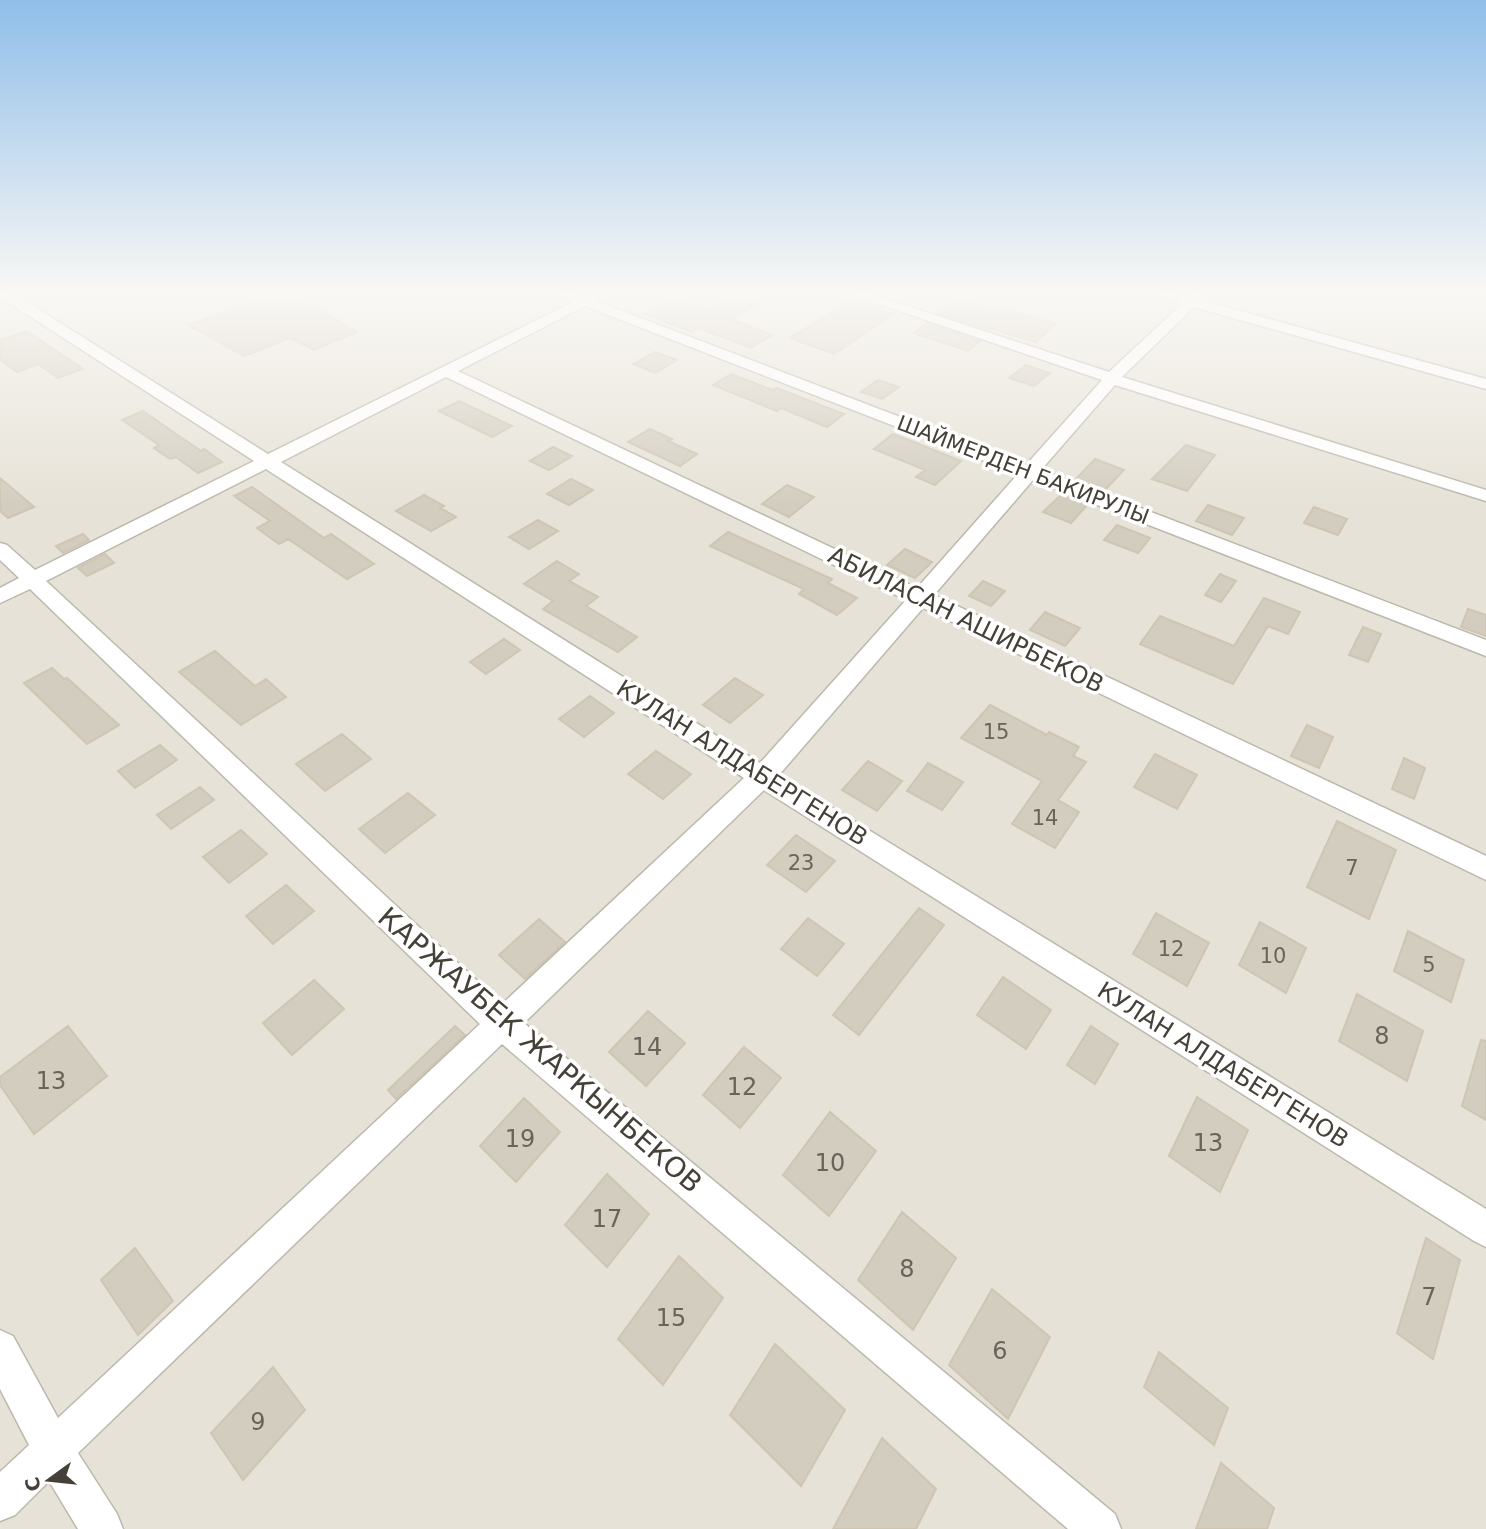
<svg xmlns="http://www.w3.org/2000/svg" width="1486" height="1529" font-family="'DejaVu Sans',sans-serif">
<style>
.residential{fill:#e6e2d7}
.building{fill:#d3cdbf;stroke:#cec5b3;stroke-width:2}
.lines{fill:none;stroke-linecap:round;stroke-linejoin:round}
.minor-casing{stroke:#bdb8ac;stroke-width:3}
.minor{fill:#fff;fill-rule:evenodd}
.labels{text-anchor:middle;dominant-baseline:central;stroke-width:7;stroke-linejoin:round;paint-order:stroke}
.far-street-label{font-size:21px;fill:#464138;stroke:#fff}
.number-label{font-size:21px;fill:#69645a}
.street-label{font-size:24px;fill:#464138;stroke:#fff}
.near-number-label{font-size:24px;fill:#69645a}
.near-street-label{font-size:28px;fill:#464138;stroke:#fff}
</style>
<rect width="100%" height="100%" fill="#f3f0e9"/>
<path class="residential" d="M0,292h1486v1237h-1486z"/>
<path class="building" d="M746,292h26l2,3 -44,24 42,16 -21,13 -53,-20 -6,4 -48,-18 30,-15 36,12z
M277,294l39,14 41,24 -43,18 -24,-12 -46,18 -56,-31z
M851,300l43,14 -60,40 -44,-16z
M959,300l42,12 4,-3 51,15 -20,18 -97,-28z
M927,323l53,18 -12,10 -55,-18z
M27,331l56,38 -25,9 -20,-14 -21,8 -17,-13v-19z
M655,352l22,8 -22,13 -22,-9z
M1026,365l24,8 -16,13 -25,-8z
M731,374l42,16 4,-2 67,26 -17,13 -46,-19 -4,3 -64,-26z
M878,380l21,7 -17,12 -21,-7z
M459,401l53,25 -20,11 -53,-26z
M143,411l58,40 3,-2 18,13 -24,11 -22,-16 -6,2 -16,-11 5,-3 -37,-25z
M650,429l22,10 -4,2 29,13 -17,12 -52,-24z
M893,434l28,11 40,16 -26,24 -19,-8 9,-7 -51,-21z
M1186,445l29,10 -28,36 -35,-12z
M553,447l19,9 -23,14 -19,-9z
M1095,459l29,11 -17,18 -6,2 -26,-10z
M0,478l34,29 -26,11 -8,-7z
M571,479l22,11 -24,15 -22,-11z
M787,485l27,12 -25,20 -27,-13z
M252,487l72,51 7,-4 43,30 -27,15 -59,-40 -9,5 -22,-16 13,-7 -36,-25z
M1062,494l26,10 -17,19 -28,-11z
M424,495l20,11 -4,2 16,9 -25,14 -35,-20z
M1208,505l36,13 -12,17 -36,-14z
M1314,507l33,12 -9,16 -34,-12z
M538,520l20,11 -29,18 -20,-12z
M1117,525l33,13 -12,15 -34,-13z
M728,532l104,47 -4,4 29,15 -20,17 -38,-21 5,-5 -94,-43z
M83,534l6,6 -26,13 -7,-7z
M905,549l27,13 -17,16 -28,-13z
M105,554l9,9 -27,13 -9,-8z
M557,561l22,13 -10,7 29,16 -12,9 51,31 -19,15 -75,-43 10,-8 -29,-17z
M1220,574l16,7 -15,21 -16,-7z
M983,581l22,10 -14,15 -22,-10z
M1264,598l36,14 -12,22 -20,-8 -35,58 -93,-40 20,-28 74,30z
M1468,609l18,6v21l-25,-9z
M1045,612l35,16 -15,18 -35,-16z
M1363,627l18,7 -13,28 -19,-7z
M504,639l16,11 -34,24 -16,-12z
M215,651l40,35 11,-7 20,18 -45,28 -62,-53z
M52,668l12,11 3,-1 52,47 -32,19 -63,-61z
M735,678l28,17 -33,28 -27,-18z
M590,696l24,17 -30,24 -25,-18z
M990,705l57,30 2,-3 30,15 -6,9 13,6 -28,38 21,12 -24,36 -43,-24 30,-43 -81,-43z
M1307,725l26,12 -14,31 -28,-12z
M342,734l29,25 -46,32 -29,-27z
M160,745l17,15 -42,28 -17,-17z
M656,751l35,23 -28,25 -35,-25z
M1155,754l42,21 -20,34 -43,-22z
M1404,758l21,10 -11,31 -22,-10z
M868,761l34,20 -25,30 -35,-21z
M928,763l35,19 -21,28 -35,-19z
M200,787l14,13 -43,29 -14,-14z
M408,793l27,22 -50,38 -26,-24z
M1337,821l59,29 -27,69 -62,-32z
M241,830l26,24 -38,29 -26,-26z
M796,835l39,26 -29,31 -39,-27z
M286,885l28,26 -41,33 -27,-28z
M919,908l25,17 -85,110 -26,-20z
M1156,913l53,30 -22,43 -54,-32z
M808,918l36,26 -27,32 -36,-27z
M539,919l26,23 -40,37 -26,-24z
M1260,922l46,26 -20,45 -47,-28z
M1408,931l56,29 -13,42 -57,-31z
M1003,977l48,33 -25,39 -49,-34z
M314,980l30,29 -52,46 -29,-32z
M1357,994l66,37 -16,50 -68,-40z
M648,1011l37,32 -39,43 -37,-34z
M68,1026l39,50 -73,58 -34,-49v-8z
M455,1026l10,9 -69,64 -8,-9z
M1091,1026l27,18 -23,40 -28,-19z
M1481,1040l5,1v79l-24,-14z
M744,1047l37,31 -41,50 -37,-33z
M1197,1097l51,33 -28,62 -51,-36z
M524,1098l36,34 -44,50 -36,-36z
M830,1112l46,39 -47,65 -46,-41z
M607,1174l42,40 -42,53 -42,-42z
M902,1212l54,46 -43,72 -55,-50z
M1426,1238l34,22 -27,99 -36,-26z
M135,1248l38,53 -35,34 -37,-55z
M679,1256l44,42 -60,87 -45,-46z
M992,1289l58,48 -42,82 -59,-54z
M775,1344l70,66 -44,76 -71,-71z
M1159,1352l69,56 -14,37 -70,-58z
M273,1367l32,43 -62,70 -32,-47z
M882,1438l54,51 -20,40h-83z
M1221,1463l53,45 -7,21h-71z"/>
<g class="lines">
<g class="minor-casing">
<path id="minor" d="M0,292h11l257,162 305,-152 -20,-10h19l12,4 14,-2 2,3 -4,4 430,164 76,-85 -258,-88h21l244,80 73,-68 -33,-12h22l18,5 5,-5h15l-8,8 285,79v10l-292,-82 -72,70 364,113v11l-371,-116 -74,85 445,170v16l-453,-176 -99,115 552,261v24l-563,-272 -144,167 707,434v38l-12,-6 -710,-451 -240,233 591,491 6,15h-53l-566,-485 -424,409 39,61 6,15h-45l-29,-48 -34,34 -15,6v-49l29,-27 -29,-56v-59l13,6 45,82 422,-394 -450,-435 -30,14v-15l19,-10 -19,-18v-17l7,2 28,25 219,-109 -254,-164zM585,306l433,168 -101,114 -459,-217zM446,377l460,223 -146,163 -479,-301zM266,469l478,309 -242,226 -456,-423z"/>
</g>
<use href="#minor" class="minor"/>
</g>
<linearGradient id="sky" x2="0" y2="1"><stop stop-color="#8fbee9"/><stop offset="0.58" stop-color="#faf8f5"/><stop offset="1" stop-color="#faf8f5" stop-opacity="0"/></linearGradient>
<rect width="1486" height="506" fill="url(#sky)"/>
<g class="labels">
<g class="far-street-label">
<text transform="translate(1023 470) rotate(21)">ШАЙМЕРДЕН БАКИРУЛЫ</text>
</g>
<g class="number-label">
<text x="996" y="732">15</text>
<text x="1045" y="818">14</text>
<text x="801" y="863">23</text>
<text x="1352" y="868">7</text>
<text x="1171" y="949">12</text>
<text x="1273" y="956">10</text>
<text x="1429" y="965">5</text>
</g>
<g class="street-label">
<text transform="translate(966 620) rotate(26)">АБИЛАСАН АШИРБЕКОВ</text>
<text transform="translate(742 763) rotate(32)">КУЛАН АЛДАБЕРГЕНОВ</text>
<text transform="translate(1223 1065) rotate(32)">КУЛАН АЛДАБЕРГЕНОВ</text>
</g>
<g class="near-number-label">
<text x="1382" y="1036">8</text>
<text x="647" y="1047">14</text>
<text x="51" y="1081">13</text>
<text x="742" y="1087">12</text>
<text x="520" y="1139">19</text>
<text x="1208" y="1143">13</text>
<text x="830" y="1163">10</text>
<text x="607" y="1219">17</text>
<text x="907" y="1269">8</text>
<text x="1429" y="1297">7</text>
<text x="671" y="1318">15</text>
<text x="1000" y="1351">6</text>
<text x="258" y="1422">9</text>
</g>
<g class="near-street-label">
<text transform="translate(540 1050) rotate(41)">КАРЖАУБЕК ЖАРКЫНБЕКОВ</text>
</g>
</g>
<g transform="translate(49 1480) rotate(255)" stroke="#ffffff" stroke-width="5" paint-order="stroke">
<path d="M0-5L12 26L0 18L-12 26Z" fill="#464138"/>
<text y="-10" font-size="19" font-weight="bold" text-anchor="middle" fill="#464138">С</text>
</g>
</svg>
